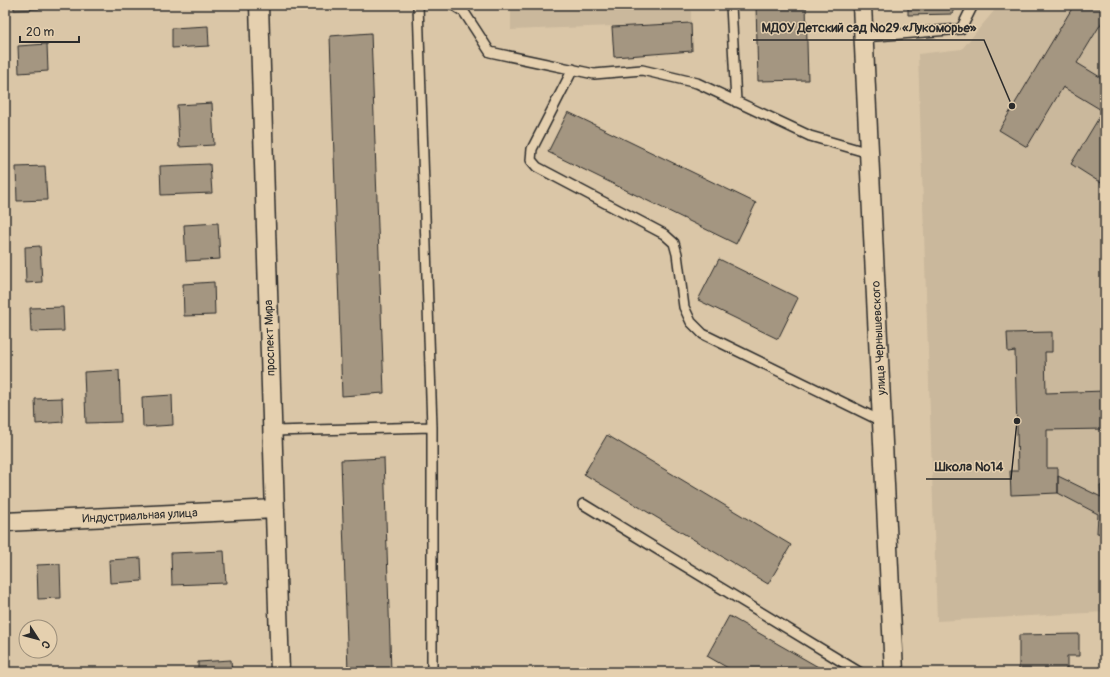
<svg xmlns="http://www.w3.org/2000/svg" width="1110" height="677" font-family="Pangolin,sans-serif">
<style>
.built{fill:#cab89c}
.building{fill:#a49681;stroke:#2b2b2b}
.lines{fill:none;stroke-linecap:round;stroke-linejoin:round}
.service-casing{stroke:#2b2b2b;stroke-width:12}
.minor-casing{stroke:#2b2b2b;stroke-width:21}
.service{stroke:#e5d0af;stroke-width:9}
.minor{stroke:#e5d0af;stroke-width:18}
.labels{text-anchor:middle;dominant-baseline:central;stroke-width:3;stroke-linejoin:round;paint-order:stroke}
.street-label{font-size:12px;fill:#2b2b2b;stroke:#e5d0af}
.leader{fill:none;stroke:#2b2b2b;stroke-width:1.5}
.callout-dot{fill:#2b2b2b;stroke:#e5d0af;stroke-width:1.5}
.callout-label{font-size:13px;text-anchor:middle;font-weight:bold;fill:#2b2b2b;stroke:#e5d0af;stroke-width:3;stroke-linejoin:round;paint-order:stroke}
</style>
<rect width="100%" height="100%" fill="#dac6a7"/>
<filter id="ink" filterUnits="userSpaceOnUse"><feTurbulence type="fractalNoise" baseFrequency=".025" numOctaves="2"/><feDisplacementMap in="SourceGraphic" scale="8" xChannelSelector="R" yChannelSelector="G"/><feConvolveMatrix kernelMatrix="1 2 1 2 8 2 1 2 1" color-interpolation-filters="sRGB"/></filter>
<g filter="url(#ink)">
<path class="built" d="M511,5h180v18l-180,7z
M999,5h106v607l-168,9 -19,-567 44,-5z"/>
<path class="building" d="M14,5h25v4l-25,1z
M756,5h50l2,75 -50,1z
M908,5h45v9l-45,1z
M1074,5h31v12l-28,46 28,17v96l-4,7 -30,-19 32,-53 -40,-24 -36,60 -28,-17z
M691,23l1,28 -78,6 -2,-30z
M208,26l1,20 -37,2v-20z
M371,33l13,360 -42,3 -12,-360z
M47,44l1,27 -29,2 -1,-27z
M212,103l2,42 -35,2 -2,-42z
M568,112l188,91 -20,41 -188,-92z
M210,164l2,29 -51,2 -1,-29z
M45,166l2,34 -30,1 -1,-34z
M218,223l2,36 -34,2 -2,-36z
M40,246l2,36 -16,1 -1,-36z
M719,259l79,39 -20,41 -80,-39z
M214,282l1,33 -31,1 -1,-32z
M63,307l1,24 -33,1 -1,-24z
M1052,332v20h-7l1,41 59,-2v38l-58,1v38h11v25l-47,2 -1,-24h8l-3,-120 -7,1 -1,-19z
M119,370l2,52 -35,1 -2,-51z
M172,395l1,30 -30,2 -1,-30z
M62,398l1,24 -27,2 -1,-25z
M607,435l184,110 -23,39 -184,-110z
M384,458l7,214h-43l-7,-212z
M1058,476l43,21 -1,-11 5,-1v49l-8,-1 1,-19 -40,-21z
M224,551l2,32 -54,2 -1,-32z
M141,558l1,23 -32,2 -1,-23z
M60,564l1,34 -23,1 -1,-34z
M729,616l91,52 -2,4h-83l-28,-16z
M1079,634v22h-12v16h-48v-37z
M231,660l1,12h-34v-10z"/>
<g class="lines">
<g class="service-casing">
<path id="service" d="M418,5l14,422v245
M453,5l11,7 26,40 104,22 48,-4 55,13 113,53 59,17
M731,5l5,97
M864,37l97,-8 12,-24
M573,69l-41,80 -1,11 6,7 127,67 10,9 3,11 7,53 7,15 12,12 180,88
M273,431l159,-4
M583,504l276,168"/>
</g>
<g class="minor-casing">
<path id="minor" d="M259,5l21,667
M862,5l32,667
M5,522l270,-13"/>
</g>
<use href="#service" class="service"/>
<use href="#minor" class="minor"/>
</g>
</g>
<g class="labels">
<g class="street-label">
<text transform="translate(270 338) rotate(-92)">проспект Мира</text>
<text transform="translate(879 338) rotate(-93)">улица Чернышевского</text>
<text transform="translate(140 516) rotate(-3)">Индустриальная улица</text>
</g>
</g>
<path class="leader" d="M1012 106L984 40H753M1017 421L1011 479H926"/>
<g class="callout-dot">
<circle cx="1012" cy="106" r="4"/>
<circle cx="1017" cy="421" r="4"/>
</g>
<g class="callout-label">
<text x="869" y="32">МДОУ Детский сад №29 «Лукоморье»</text>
<text x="969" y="471">Школа №14</text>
</g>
<rect width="1110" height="677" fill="none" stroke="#e5d0af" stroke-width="20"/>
<rect x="10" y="10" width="1090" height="657" fill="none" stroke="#2b2b2b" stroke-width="1.5" filter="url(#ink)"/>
<g transform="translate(38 639) rotate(126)"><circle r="19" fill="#e5d0af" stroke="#9b8e7a"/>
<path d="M0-3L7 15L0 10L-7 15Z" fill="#2b2b2b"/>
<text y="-6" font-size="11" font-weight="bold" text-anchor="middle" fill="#2b2b2b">С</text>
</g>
<path d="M20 36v6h59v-6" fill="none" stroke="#2b2b2b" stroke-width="2"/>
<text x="26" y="36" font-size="12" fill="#2b2b2b" stroke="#e5d0af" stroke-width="3" paint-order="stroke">20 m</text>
</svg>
